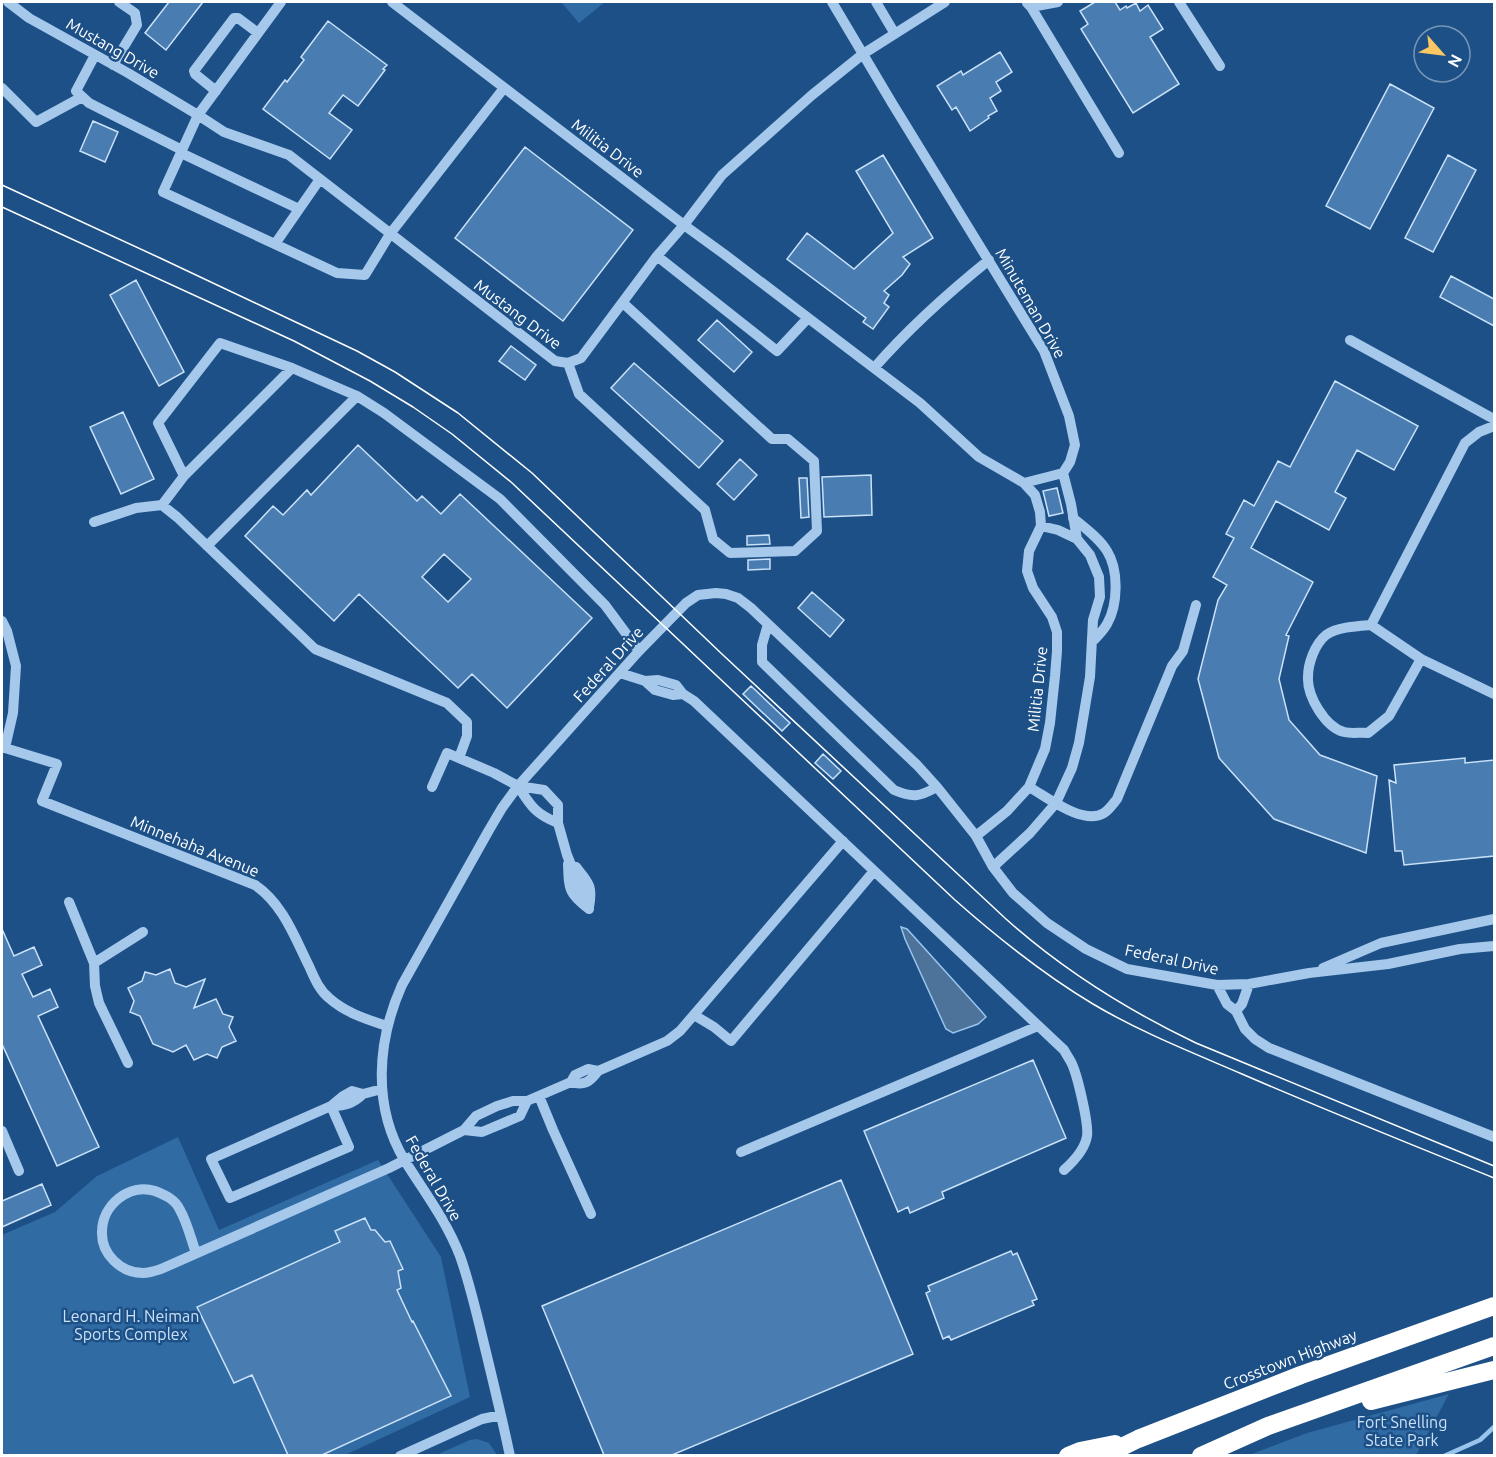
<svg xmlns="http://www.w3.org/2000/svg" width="1496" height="1457" font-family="Ubuntu,sans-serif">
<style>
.green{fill:#306ba4}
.water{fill:#4d739a;stroke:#98c4ed;stroke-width:1.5}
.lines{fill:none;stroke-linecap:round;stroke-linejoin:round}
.stream{stroke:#98c4ed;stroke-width:4.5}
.building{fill:#497db2;stroke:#cae1f8;stroke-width:1.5;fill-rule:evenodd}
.minor{stroke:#a5c8eb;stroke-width:10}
.highway{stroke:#fff;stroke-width:18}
.tram{stroke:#fff;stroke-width:1.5}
.labels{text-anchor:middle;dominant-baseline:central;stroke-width:5;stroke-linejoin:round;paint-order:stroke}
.street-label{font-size:16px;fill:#fff;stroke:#1c5087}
.park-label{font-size:16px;fill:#cae1f8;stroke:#1c5087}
</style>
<rect width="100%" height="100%" fill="#1c5087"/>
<path class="green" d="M561,2h44l-26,21z
M178,1137l41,93 159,-70 63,97 29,140 -125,58h-343v-220l53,-23 42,-36z
M1449,1394l-33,61h-167l58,-22z
M477,1439l12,4 8,12h-61l34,-15z"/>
<path class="water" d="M901,927l6,2 75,83 4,5 -8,7 -25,9 -7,-4 -41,-90z"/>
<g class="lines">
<path class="stream" d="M1444,1456l36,-16 14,-13"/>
</g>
<path class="building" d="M169,2h34l-37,48 -21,-17z
M1095,2h20l5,8 6,-4 1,2 9,-5 4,8 8,-6 15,24 -13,8 29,47 -46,29 -52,-84 7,-5 -8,-13z
M328,21l59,44 -4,4 2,1 -27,36 -15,-11 -14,18 23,17 -22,29 -67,-50 22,-29 2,2 17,-22 -3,-3z
M1000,52l12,20 -16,10 5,9 -11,7 7,13 -9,5 1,2 -19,13 -14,-24 -4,3 -15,-24 24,-15 2,4z
M1390,84l44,24 -64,121 -44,-23z
M93,121l25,11 -13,30 -25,-11z
M525,147l108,83 -70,91 -108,-83z
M883,155l50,83 -30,19 7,7 -8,11 -18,16 5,4 -5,8 5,4 -16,22 -10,-7 3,-4 -79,-59 20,-26 47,36 39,-36 -37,-62z
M1448,155l28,15 -43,82 -28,-14z
M1451,276l43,23v27l-54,-29z
M136,280l48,92 -25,14 -49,-91z
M717,320l35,32 -18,20 -36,-32z
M511,346l25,19 -11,15 -26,-19z
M634,363l89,78 -24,27 -88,-80z
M1335,381l83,45 -24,44 -37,-20 -22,42 11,6 -17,32 -53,-29 -25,47 62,34 -27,53 3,1 -10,43 10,41 31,35 57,21 -11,77 -92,-34 -55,-61 -21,-79 20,-79 9,-15 -14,-8 21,-39 -8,-4 18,-34 10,6 24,-45 12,6z
M123,412l31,67 -33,15 -31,-67z
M358,445l59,56 5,-5 19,18 19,-20 132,124 -85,90 -35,-34 -14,14 -99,-94 -25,27 -89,-85 28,-30 10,9 24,-25 4,5zM444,554l27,25 -23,23 -26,-25z
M740,459l17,16 -23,25 -17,-16z
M871,475l1,40 -48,2 -2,-40z
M799,478h8l2,39 -8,1z
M1057,488l6,25 -14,3 -6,-25z
M769,535l1,9 -23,1v-9z
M770,559v10l-22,1v-10z
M812,592l32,28 -14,17 -32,-29z
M751,686l39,37 -8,8 -39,-37z
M823,754l18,17 -8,8 -18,-16z
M1465,758v5l29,-3v96l-90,9 -2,-14h-7l-6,-71 7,3 -2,-18z
M2,929l12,27 20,-9 8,18 -20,9 11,23 17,-8 8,18 -20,9 61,131 -42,19 -55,-122z
M170,969l5,14 11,4 19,-8 -11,29 22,-9 7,15 10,3 -4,10 7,14 -14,6 -5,11 -10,-4 -13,6 -8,-15 -13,7 -20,-8 -13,-28 -10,-4 4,-11 -6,-13 14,-7 3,-9 11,3z
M1033,1060l33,78 -124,54 2,6 -34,15 -2,-6 -10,5 -34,-81z
M841,1180l72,174 -241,101h-68l-62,-149z
M42,1184l9,21 -49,22v-26z
M365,1218l6,12h4l10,12 5,-1 13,28 -5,2 3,17 -4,2 15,32 1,-1 38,75 -129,59h-34l-36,-80 -18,8 -37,-76 143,-65 -5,-11z
M1011,1251l2,4 4,-2 20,46 -5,2 2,4 -83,35 -2,-4 -6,3 -17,-46 4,-2 -2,-5z"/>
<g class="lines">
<path class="minor" d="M8,2l21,16 99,55 70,42 26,17 65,23 266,206 13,2 13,-5 76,-102 27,-31 38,-50 90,-80 51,-41 82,-52
M281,2l-83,113 -35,77 174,81 28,2 25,-41 114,-146
M392,2l292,223 40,29 196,149 59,54 45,26 11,12 5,17 1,14 -12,25 -2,20 6,17 19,29 5,15v19l-2,25 -5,47 -5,26 -16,38 -22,24 -31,25
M832,2l60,101 152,248 25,65 6,29 -5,17 -7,11 8,31 6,35 13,16 9,22 1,20 -7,23 -3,57 -11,66 -7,25 -16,35 -26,30 -37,34
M876,2l19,32
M1179,2l41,64
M1027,3l4,4 27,-5
M1031,7l88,146
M95,55l-19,36 13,12 93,47
M113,65l24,-40 -2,-12 -16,-11
M2,88l34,34 46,-25
M216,91l-21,-17 -1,-3 40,-53h4l20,15
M181,153l118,56
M275,244l45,-65
M657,256l120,95 31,-33
M1350,340l144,79
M568,363l11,31 126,116 8,29 17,14 65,-2 22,-20 -3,-70 -26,-22h-16l-149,-136
M292,368l-108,108 -26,-53 62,-80 72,25 65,28
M874,368c35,-40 74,-75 115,-108
M1024,483l39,-10
M162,505l22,-29
M1073,518c12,10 26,20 34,33 12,19 11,54 0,73 -4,7 -10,13 -15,18
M94,522l42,-14 26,-3 15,12 138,132 132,54 20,19v14l-8,22
M1041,526l17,4 19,9
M207,546l150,-150 27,17 116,86 105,106 34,46
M2,621l5,10 9,35 -3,47 -8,35
M768,624l-6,21v17l132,128c19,8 25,7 43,-3
M1371,625l50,34 -32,57 -21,17c-7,-1 -16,1 -24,-1 -19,-5 -37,-36 -36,-55 0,-14 7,-33 18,-42 11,-8 32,-9 45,-10z
M1371,625l94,-182 14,-11 15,-6
M1421,659l73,35
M620,673l25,8 10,9 18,5 10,-1
M645,681l13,-1 18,5 7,9 11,7 370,349c2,4 5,8 7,12 6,11 18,62 16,74 -2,13 -13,25 -23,34
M2,748h3l52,16 -15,37 213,84c28,19 40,53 54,81 5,11 10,24 20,32 17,15 37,21 58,28
M518,786c13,20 17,28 40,37
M432,787l15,-34 47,20 24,13 26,4 14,15v18l9,32 22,54
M1029,787c18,10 54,39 75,26 5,-3 9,-9 13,-14l55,-133 11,-15 13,-46
M568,864c1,25 0,29 21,45
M576,867c13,16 17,19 13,40
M69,902l25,61 49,-31
M94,963l1,23 4,17 29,60
M1323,968l58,-25 113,-24
M1217,985l10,19 9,7 9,18 10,10 14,9 225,89
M1236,1011l6,-7 7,-20
M694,1015l20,12 17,14 143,-170
M571,1082c13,4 19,0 27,-11l69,-30 13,-10 163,-190
M539,1096l14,34 38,84
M331,1106l18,41 -119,51 -19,-39 120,-53 12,-10 9,-5 11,3 19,-5
M331,1106c13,0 22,-2 32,-12
M464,1130l18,2 38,-16 7,-15
M2,1131l17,40
M741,1152l297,-126
M196,1253c-5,-14 -9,-31 -16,-43 -5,-11 -15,-15 -25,-19 -26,-8 -53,14 -53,41 -1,22 19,41 41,41 6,0 12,-2 18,-4l228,-101 75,-38 12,-14 21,-10 16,-5h14l44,-19 4,-7 13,-6 10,2
M400,1456l82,-37 19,-4
M510,1456c-8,-38 -17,-75 -26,-112 -7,-29 -14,-60 -24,-88 -14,-36 -35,-63 -55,-95 -33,-54 -28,-120 -3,-176l87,-155 13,-22 16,-22 121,-135 47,-48 12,-8 18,-2 10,1 12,4 13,10 166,157 20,22 39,49 17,31 20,26 34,30 39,26 41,20 90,16 32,-1 60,-11 79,-9 72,-15 34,-3"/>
<path class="highway" d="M1371,1401l123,-31
M1068,1456l12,-5 35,-7
M1103,1456l35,-17 163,-64 193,-69
M1201,1456l67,-30 226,-80"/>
<path class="tram" d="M2,185l158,73 197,93 38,21 63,41 74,60 191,182 283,264c57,51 121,91 190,124l298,123
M2,207l292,134 76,40 43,26 39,27 59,48 444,418c43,38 88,74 138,104 47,28 98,48 149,70 83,36 168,70 252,104"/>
</g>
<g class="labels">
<g class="street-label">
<text transform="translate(113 48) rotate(30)">Mustang Drive</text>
<text transform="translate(608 148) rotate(37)">Militia Drive</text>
<text transform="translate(1031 303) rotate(60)">Minuteman Drive</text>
<text transform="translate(518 314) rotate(37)">Mustang Drive</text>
<text transform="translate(608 664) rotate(-48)">Federal Drive</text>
<text transform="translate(1037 689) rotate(-84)">Militia Drive</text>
<text transform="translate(195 846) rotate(22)">Minnehaha Avenue</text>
<text transform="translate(1172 959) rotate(12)">Federal Drive</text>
<text transform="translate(434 1178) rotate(60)">Federal Drive</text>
<text transform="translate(1290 1359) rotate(-21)">Crosstown Highway</text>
</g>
<g class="park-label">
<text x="131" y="1316">Leonard H. Neiman<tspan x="131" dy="18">Sports Complex</tspan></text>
<text x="1402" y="1422">Fort Snelling<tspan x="1402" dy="18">State Park</tspan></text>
</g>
</g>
<rect width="1496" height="1457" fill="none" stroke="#ffffff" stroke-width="6"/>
<g transform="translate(1442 54) rotate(118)"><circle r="28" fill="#1c5087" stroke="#7796b7" stroke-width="1.5"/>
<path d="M0-4.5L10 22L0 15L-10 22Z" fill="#fbc763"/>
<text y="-9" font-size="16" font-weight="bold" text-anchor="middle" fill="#ffffff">N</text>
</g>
</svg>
